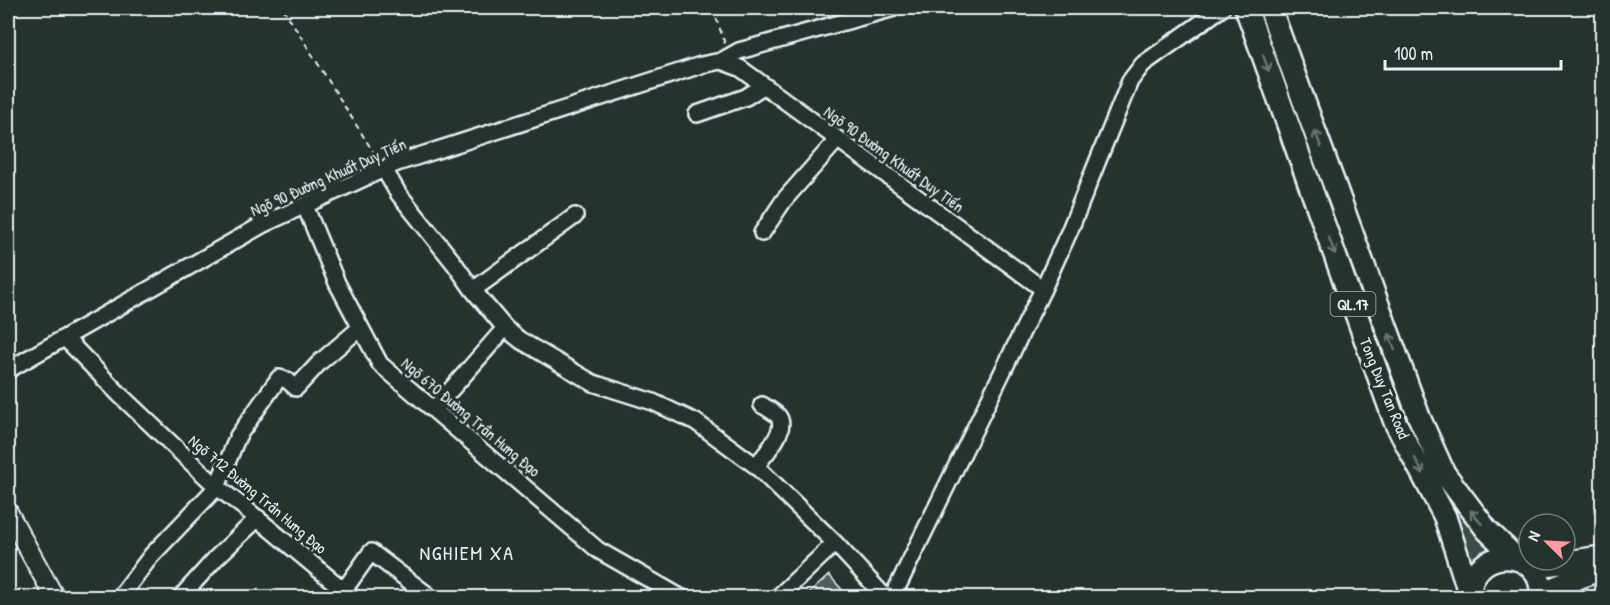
<svg xmlns="http://www.w3.org/2000/svg" width="1610" height="605" font-family="'Patrick Hand',sans-serif">
<style>
.green{fill:#3e4b47;stroke:#939ea0;stroke-width:1.5}
.building{fill:#505c59;stroke:#e8f1f8;stroke-width:1.5;filter:url(#shadow)}
.lines{fill:none;stroke-linecap:round;stroke-linejoin:round}
.minor-casing{stroke:#e8f1f8;stroke-width:20}
.major-casing{stroke:#e8f1f8;stroke-width:22}
.highway-casing{stroke:#e8f1f8;stroke-width:26}
.path{stroke:#e8f1f8;stroke-width:2;stroke-dasharray:6 4.5;stroke-linecap:butt}
.minor{stroke:#26332d;stroke-width:15}
.major{stroke:#26332d;stroke-width:18}
.highway{stroke:#26332d;stroke-width:21}
.oneway{stroke:#6a7674}
.labels{text-anchor:middle;dominant-baseline:central;stroke-width:6;stroke-linejoin:round;paint-order:stroke}
.shield{fill:#26332d;stroke:#aeb8bb;stroke-width:1.5}
.shield-label{font-size:15px;font-weight:bold;fill:#e8f1f8}
.street-label{font-size:16px;fill:#e8f1f8;stroke:#26332d}
.quarter-label{font-size:20px;letter-spacing:1.5px;fill:#e8f1f8;stroke:#26332d}
</style>
<defs>
<filter id="shadow"><feDropShadow dx="5" dy="5" stdDeviation="1.5" flood-color="#0009"/></filter>
</defs>
<rect width="100%" height="100%" fill="#26332d"/>
<filter id="ink" filterUnits="userSpaceOnUse"><feTurbulence type="fractalNoise" baseFrequency=".0167" numOctaves="2"/><feDisplacementMap in="SourceGraphic" scale="12" xChannelSelector="R" yChannelSelector="G"/><feConvolveMatrix kernelMatrix="1 2 1 2 8 2 1 2 1" color-interpolation-filters="sRGB"/></filter>
<g filter="url(#ink)">
<path class="green" d="M1327,198h5l94,250 74,100 -32,20 -2,-25 -8,-21 -46,-82 -88,-236z"/>
<path class="building" d="M829,575l15,17 -6,6h-34z"/>
<g class="lines">
<g class="minor-casing">
<path id="minor" d="M721,61l19,7 303,221
M697,114l49,-17 17,-11
M384,169l14,24 56,70 19,27 32,38 15,12 73,43 60,19 43,20 60,44 79,77 51,55
M305,206l32,77 43,81 218,186 84,48
M762,233l22,-33 53,-60
M473,290l102,-74
M65,338l55,57 97,92 29,22 107,89
M8,370l254,-145 135,-62 304,-98 20,-4 18,-10 155,-43
M434,409l71,-81
M756,466c8,-11 33,-36 22,-50 -4,-4 -11,-8 -16,-11
M344,590l27,-38 58,44
M119,598l32,-42 66,-69 21,-51 41,-58 8,2 9,8 24,-26 40,-34
M180,598l36,-40 42,-40
M777,598l58,-55
M892,598l151,-309 26,-57 61,-151 13,-17 79,-56"/>
</g>
<g class="major-casing">
<path id="major" d="M8,512l47,86"/>
</g>
<g class="highway-casing">
<path id="highway" d="M1246,8l149,414 50,95 25,78
M1270,8l149,409 25,56 43,57 30,29
M1531,567l71,-10
M1542,593l60,-25
M1470,597c-1,-54 76,-51 71,1"/>
</g>
<path class="path" d="M283,8l94,150
M713,8l12,36"/>
<use href="#minor" class="minor"/>
<use href="#major" class="major"/>
<use href="#highway" class="highway"/>
</g>
<defs><path id="oneway-shaft" d="M-6 0H5M1.5-3L5.5 0L1.5 3" fill="none" stroke-width="1.6" stroke-linecap="round" stroke-linejoin="round" transform="scale(1.5)"/></defs>
<g class="oneway">
<use href="#oneway-shaft" transform="translate(1266 63) rotate(70)"/>
<use href="#oneway-shaft" transform="translate(1318 139) rotate(-110)"/>
<use href="#oneway-shaft" transform="translate(1332 246) rotate(70)"/>
<use href="#oneway-shaft" transform="translate(1392 342) rotate(-110)"/>
<use href="#oneway-shaft" transform="translate(1419 466) rotate(62)"/>
<use href="#oneway-shaft" transform="translate(1476 517) rotate(-129)"/>
</g>
</g>
<g class="labels">
<rect class="shield" x="1330.5" y="292" width="45" height="24" rx="4.5"/>
<g class="shield-label">
<text x="1353" y="304">QL.17</text>
</g>
<g class="street-label">
<text transform="translate(894 159) rotate(36)">Ngõ 90 Đường Khuất Duy Tiến</text>
<text transform="translate(328 177) rotate(-24)">Ngõ 90 Đường Khuất Duy Tiến</text>
<text transform="translate(1385 388) rotate(68)">Tong Duy Tan Road</text>
<text transform="translate(471 417) rotate(40)">Ngõ 670 Đường Trần Hưng Đạo</text>
<text transform="translate(258 494) rotate(40)">Ngõ 712 Đường Trần Hưng Đạo</text>
</g>
<g class="quarter-label">
<text x="467" y="552">NGHIEM XA</text>
</g>
</g>
<rect width="1610" height="605" fill="none" stroke="#26332d" stroke-width="30"/>
<rect x="15" y="15" width="1580" height="575" fill="none" stroke="#e8f1f8" stroke-width="2" filter="url(#ink)"/>
<g transform="translate(1547 542) rotate(294)"><circle r="28" fill="#26332d" stroke="#747f7e" stroke-width="1.5"/>
<path d="M0-4.5L10 22L0 15L-10 22Z" fill="#ff9aa2"/>
<text y="-9" font-size="16" font-weight="bold" text-anchor="middle" fill="#e8f1f8">N</text>
</g>
<path d="M1385 60v9h176v-9" fill="none" stroke="#e8f1f8" stroke-width="3"/>
<text x="1394" y="60" font-size="18" fill="#e8f1f8" stroke="#26332d" stroke-width="4.5" paint-order="stroke">100 m</text>
</svg>
